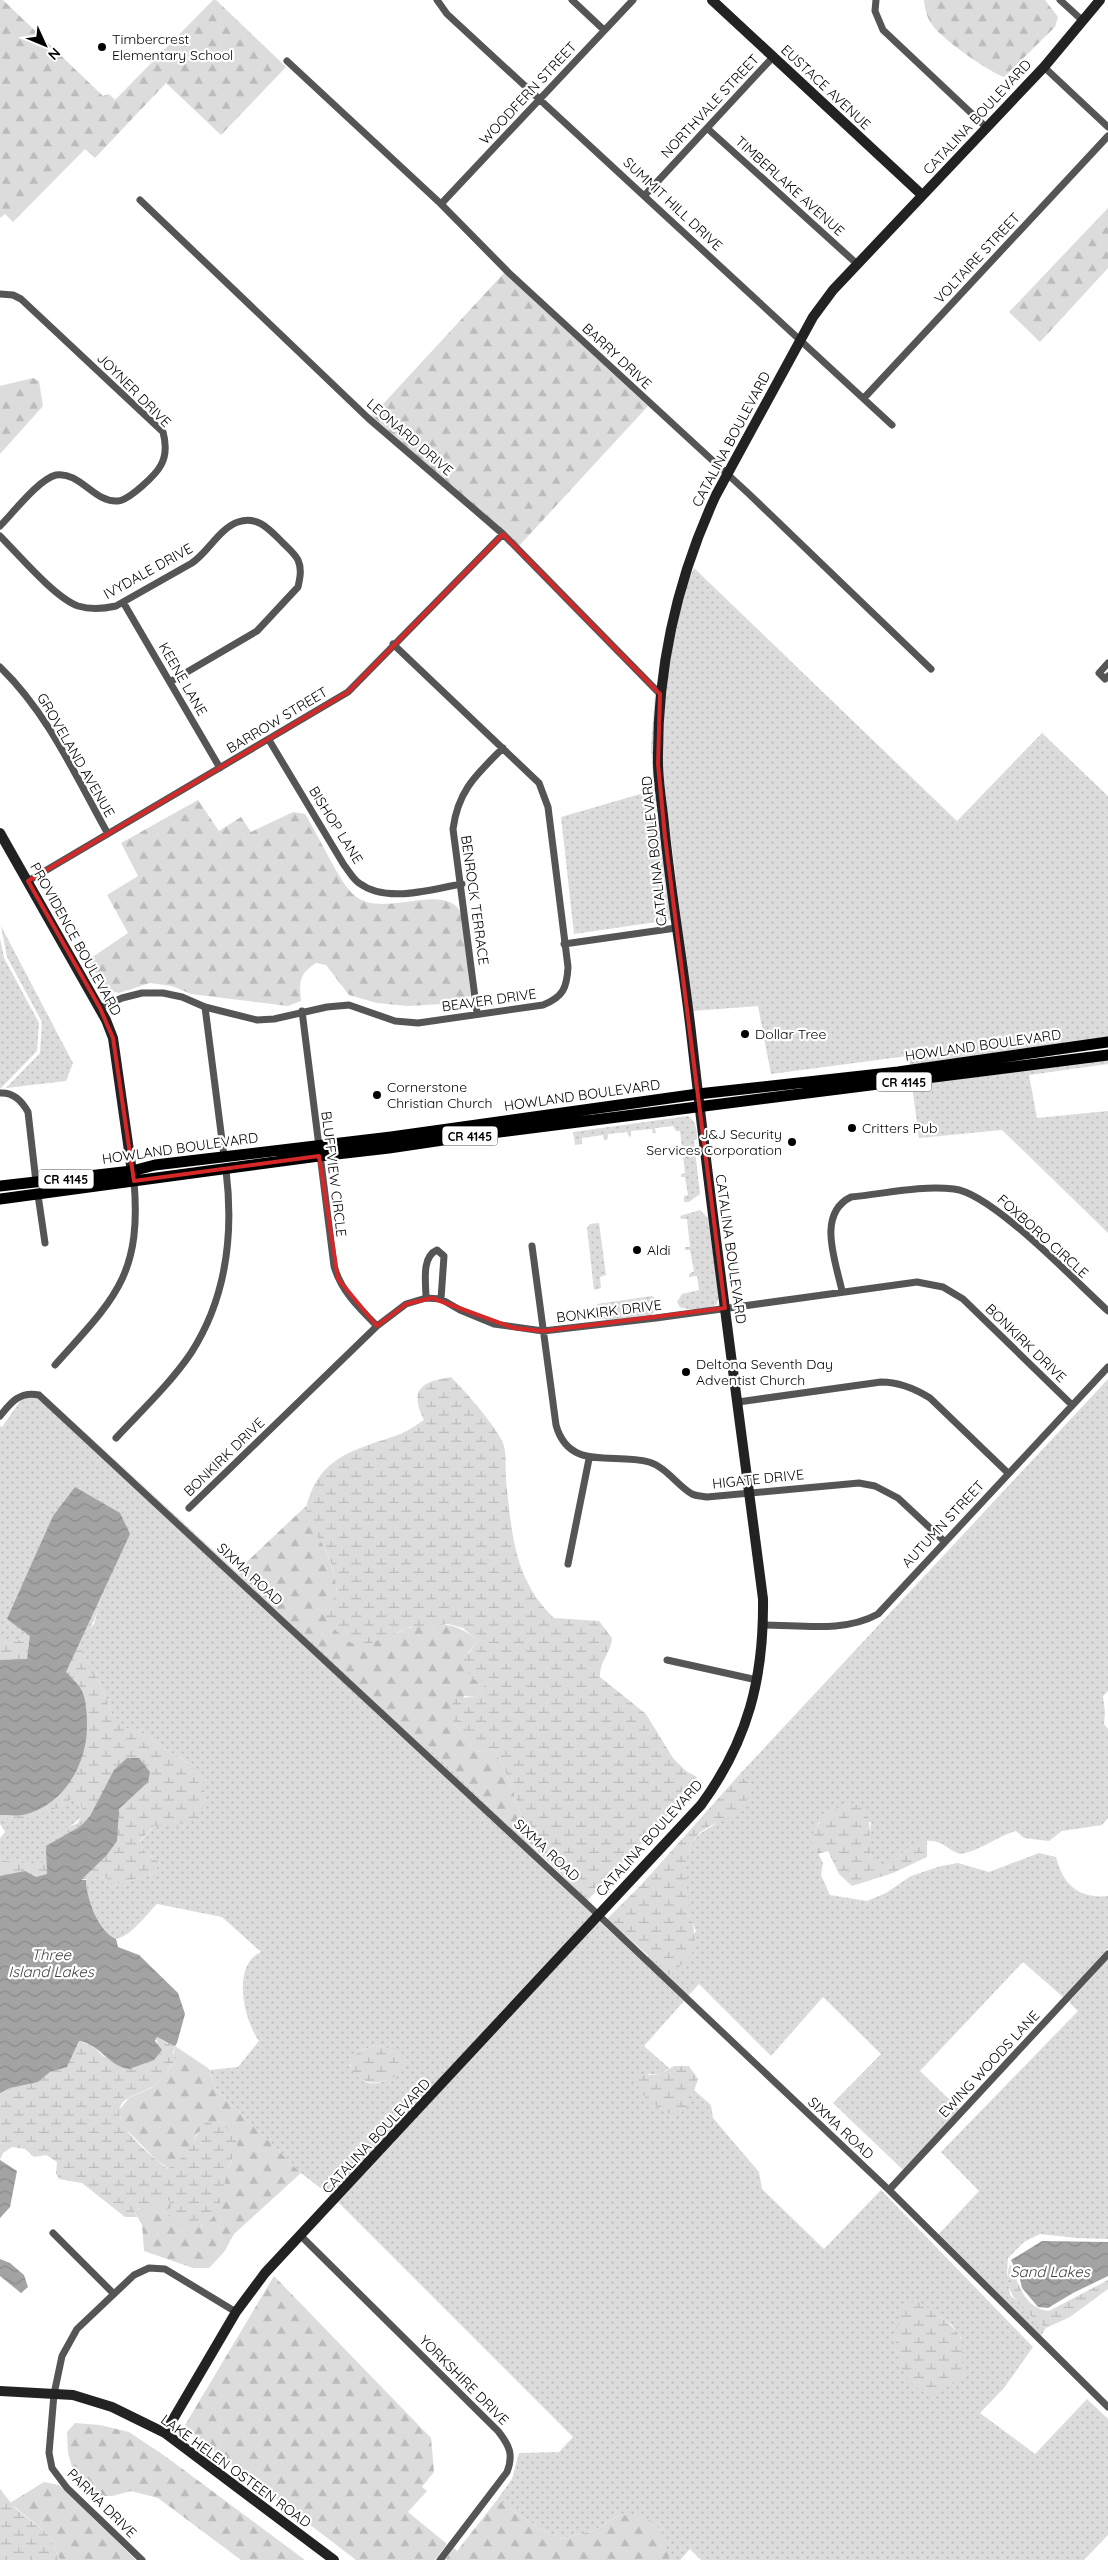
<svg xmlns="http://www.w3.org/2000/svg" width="1108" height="2560" font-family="Quicksand,sans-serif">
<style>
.grass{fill:url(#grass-dots);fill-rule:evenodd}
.forest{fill:url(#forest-firs)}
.wetland{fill:url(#wetland-marsh)}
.water{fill:url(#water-waves)}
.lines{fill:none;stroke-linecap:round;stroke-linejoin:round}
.street{stroke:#555;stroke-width:7}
.secondary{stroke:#222;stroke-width:10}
.primary{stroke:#000;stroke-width:11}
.marked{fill:none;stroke:#d62828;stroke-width:4;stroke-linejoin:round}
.poi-dot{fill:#000;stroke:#fff;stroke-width:2}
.labels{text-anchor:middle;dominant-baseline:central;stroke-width:4.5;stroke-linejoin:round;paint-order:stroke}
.shield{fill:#fff;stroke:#4c4c4c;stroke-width:1}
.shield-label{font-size:12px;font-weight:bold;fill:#000}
.poi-label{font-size:14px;fill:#000;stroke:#fff;text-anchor:start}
.street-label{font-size:14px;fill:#000;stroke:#fff}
.water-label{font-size:15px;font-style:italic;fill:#444;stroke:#fff}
</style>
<defs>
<pattern id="grass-dots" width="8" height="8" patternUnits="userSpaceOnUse" patternTransform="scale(1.25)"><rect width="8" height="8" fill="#dcdcdc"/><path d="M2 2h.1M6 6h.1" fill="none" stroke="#bbb" stroke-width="1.8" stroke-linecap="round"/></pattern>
<pattern id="forest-firs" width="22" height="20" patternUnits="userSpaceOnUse" patternTransform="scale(1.25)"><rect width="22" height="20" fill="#dcdcdc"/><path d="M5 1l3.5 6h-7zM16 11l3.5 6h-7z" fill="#bbb"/></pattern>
<pattern id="wetland-marsh" width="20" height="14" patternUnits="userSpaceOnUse" patternTransform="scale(1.25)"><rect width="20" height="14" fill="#dcdcdc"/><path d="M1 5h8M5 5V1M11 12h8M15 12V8" fill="none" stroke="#bbb"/></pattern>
<pattern id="water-waves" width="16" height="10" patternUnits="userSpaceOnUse" patternTransform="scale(1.25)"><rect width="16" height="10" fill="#a3a3a3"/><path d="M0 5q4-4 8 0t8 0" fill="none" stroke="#8b8b8b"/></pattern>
</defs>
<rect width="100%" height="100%" fill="#fff"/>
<path class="grass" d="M694,568l263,253 85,-88 66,63v242l-198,28 -2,-10 -137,18 -13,-68 -66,5 -30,-247 3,-69 9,-66 12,-43z
M655,694l17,230 -2,-4 -96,14 -13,-117 93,-27 -3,-43z
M1,926l72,137 -7,18 -60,7 34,-35 2,-31 -35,-65z
M0,938l4,20 35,65 -2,28 -37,38z
M1108,1059v5l-79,11 8,43 71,-7v122l-106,-103 -83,8 -7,-53z
M688,1116c8,5 9,14 9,23l-3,2 6,53 -11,8h-5v-6l4,-1 -3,-18h-4v-3l4,-1 -5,-42h-4l-3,-5 -18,2 1,5h-3l-1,-4 -21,2v5l-2,1 -2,-5 -19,2 -1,6h-3l-1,-5 -21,3v6l-7,1 -2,-13z
M700,1210l8,8 11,80 -3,7c-10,4 -26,6 -36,2l-3,-5 5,-8 17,-4 -2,-14 -8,1v-3l5,-3 -4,-21h-5v-3h5l-3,-28h-6l-1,-3z
M599,1223l7,52 -6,2 1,11 -7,2 -7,-62 3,-4z
M652,1296l9,7 -10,12 -44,5 -9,-4 -1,-12z
M1108,1379v312l-5,5 2,16 -1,12 4,5v89l-6,7 -40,6 -13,10 -25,-3 -8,-7c-21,6 -33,19 -56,23 -7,-2 -13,-8 -20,-11 -22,-9 -38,12 -54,25l-15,-7 -2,-18 2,-21h-52l-8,17 12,24 -2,12 9,20 37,6 19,-8 25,-17 30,-10 17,-3 31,9 50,-19 17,4c7,28 23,42 52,39v52l-45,49 -40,-35 -103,109 39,38 -56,61 -70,-67 48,-49 -58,-57 -52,59 -72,-72 -11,12 -41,-39 49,-25c-9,-25 -19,-69 -1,-93 6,-8 14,-10 21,-16 9,-7 20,-36 25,-47l-2,-1z
M31,1397l7,1 555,517 -261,282 -31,-24 -85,-84 -7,-19 29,-3 21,-26c-15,-20 -28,-76 2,-89l-39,-35 -65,-13c-11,11 -27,34 -43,35 -15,-12 -28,-39 -28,-59l4,-4 18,2 6,7 38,-10 8,-12 -16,-12 -4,-9 14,-16h22l14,-61 -50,-33 -16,-4 -12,-14 -16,-40 -5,1 -14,-34 17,-17 7,-27 -75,34 -1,7 -16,5 -6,-1v-8l-3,-2v-206l2,1 19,-27zM375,2046l9,1 17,24c-22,16 -36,19 -51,-5 3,-12 13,-18 25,-20z
M62,1411l454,418 40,43z
M73,1797c18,17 8,20 -5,31 -7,7 -20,22 -21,33 -10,7 -33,-1 -47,0v-23l5,-6 -5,-8v-7c25,5 53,-5 73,-20z
M599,1921l85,80 -40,45 25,22 -9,6h-13l44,26 3,-10 17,15 2,13 46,54 3,17 62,60 57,-59 152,157 -29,41 -24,25 55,41 52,-55 21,20v116l-24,25h-383l-11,-11 -10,11h-10l-5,-13 -46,-32 -24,15 -33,9 -23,-11 -42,-28 15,-21 7,-26 40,-1 14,-15 -235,-235zM929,2309l23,16 9,13 -1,17 4,20 -4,2z
M1108,1959v280l-32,-1 -36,-4 -16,8 -16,16 -1,14 3,23 36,33 -9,14 -100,-106 42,-45 -38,-39 137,-141 -9,-9z"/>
<path class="forest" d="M0,0h3l100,96 6,-2 6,6 98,-100h3l70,67 -65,68 -55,-52 -71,75 -10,-9 -72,73 -8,-8 -5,4z
M924,0h121l13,17 -3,10 -51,50c-15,-5 -62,-38 -71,-51 -6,-8 -8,-16 -9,-26z
M1108,208v60l-68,74 -31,-30z
M504,273l144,133 -129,140 -147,-130z
M33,378l6,3 4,25 -43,48v-68z
M198,800l21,31 22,-14 10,15 42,-20 12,2c13,20 34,68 49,81 28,26 93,-17 108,20 6,18 5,59 9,80l-10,8 -53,3 -31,-3 -28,-8 -23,-30 -10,-2c-17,11 -17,19 -15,38l-13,5 -97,-12 -19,-8 -22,-3 -31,10 -14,-4 -17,-29 40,-27 -21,-38 31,-19 -17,-33z
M306,1506c2,17 12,28 19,43 7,14 11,30 12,45l60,39c27,-13 58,-14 81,8l-10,12 18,30 -10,14 -12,-1 -10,27 23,29 17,-3c13,24 22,46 28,72l-6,8 -280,-257z
M175,2046l33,22 8,21 85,84 -67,61 -10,18 -15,16h-16l-49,-17 -2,-26 -8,-14 33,-12 35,28 17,-22 8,-34 6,-13 2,-21 -16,-16 -22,12 -7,16 -12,14 -9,6 -14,-10 -33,-34 -3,-15 10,-12 22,-10 7,-6 14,-17z
M274,2276l157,162 3,34 -12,15 5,4 -19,21 39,32 -12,16h-79l-159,-122 -12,-13z
M75,2423l25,2 29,7 36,24 140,104h-64l-83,-62 -27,-7 -19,5h-19l-17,-15 -8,-28 -1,-21z
M44,2482l15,3 77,75h-76l-11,-25 -39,-32z
M497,2500l42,28 23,11 33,-9 24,-15 23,1 12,7 8,9 8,28h-225l9,-12 3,3z"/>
<path class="wetland" d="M451,1377c15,15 44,48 52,66 4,10 2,27 3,38 6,53 8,99 48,137l45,3 13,17c-1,15 -13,24 -12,39l46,37 27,44 13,13 11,6 -7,15 -103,109 -71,-72 6,-8c-6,-26 -15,-48 -28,-72l-17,3 -23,-29 -4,-16 6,-9 20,-1 10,-14 -13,-4 -12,-16 17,-22 -15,-13 -15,-4 -37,3 -40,16h-20l-17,-14 -11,-17 14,-18c-1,-15 -5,-33 -13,-47 -7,-11 -14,-22 -17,-34 -2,-7 1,-12 3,-18 15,-41 51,-47 88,-60 9,-3 18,-10 26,-15 -15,-31 -3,-38 27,-43z
M101,1597c-5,19 -8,33 -24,44l14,33h5l16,40 12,13 16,5 23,15 27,18 13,16 3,20 -9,17 -21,8h-22l-14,15 4,10 16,12 -8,12 -38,10 -7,-7c-16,-3 -16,2 -30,2l-77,-4v-15c14,-1 37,6 47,0 0,-5 -1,-7 -2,-12 -2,-15 23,-21 33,-26l5,-12 -3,-7 -7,-6c-22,15 -46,25 -73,19v-185l3,2v8l6,1 16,-5 1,-7z
M739,1775l11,9c-1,42 -39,30 -56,56 -23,35 12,94 -4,117 -6,6 -14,12 -20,18l-63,-56 35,-35z
M851,1803l14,6c8,18 3,33 6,52l15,6 27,-22 14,-6v18l-34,16 -41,13 -13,-12 -11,-23 -10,3 -8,-15c12,-22 17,-29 41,-36z
M156,2037l19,9 -2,7 2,6c-3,7 -18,26 -25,29 -9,5 -19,7 -27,14 -17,19 31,57 45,67 19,-11 24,-29 37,-46l14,-2c5,5 16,13 18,19 2,12 -6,19 -9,29 -3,12 -5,26 -9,37 -11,28 -33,27 -51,9l3,-12 -4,-4 -18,12 -8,-3 -7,3 3,6h-12l-43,-34 -23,-4 -3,-6 1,-11 -11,-7 -12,2 -9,-8 -13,-2 -9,6 -3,7v-67l17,-8 21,-3 12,-10 17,-5 12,-26 13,4 12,12 54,-11z
M375,2046c13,1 29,5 30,21 -34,40 -85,-9 -30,-21z
M674,2066h15l9,13 -7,21 -10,13 -11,1c-15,-9 -35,-18 -33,-38l23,-2z
M1010,2264c9,19 13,44 39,47l59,-31v9l-38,28 -24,11c-21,-18 -46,-33 -36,-64z
M917,2301c11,7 42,26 44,39 2,11 1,23 3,35l-27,19c-4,0 -11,0 -15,-3 -28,-15 -33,-62 -16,-87z
M0,2489l15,19 34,27 11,25h-60z"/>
<path class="water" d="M75,1487l45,26 10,21 -64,138c5,5 11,11 15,17 5,8 6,25 6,34 1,40 -23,83 -64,92 -7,1 -16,0 -23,0v-155l27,-1 3,-23 -23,-17 46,-103z
M127,1758h12l11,14 -2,10 -29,27 -2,32 -11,15 -25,24h5c0,18 13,52 30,59l2,8 21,8 39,38 7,21 -8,29 -2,3 -18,-9 -2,4 7,9 -8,10 -25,9c-21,-3 -30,-26 -50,-28l-12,26 -17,5 -12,10 -28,6 -10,5v-217l25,-5 11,6 11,-3 -1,-28 35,-20 9,-10 24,-46z
M0,2160l17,11 -7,36 -10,11z
M1042,2241l66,1v34l-35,17 -25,15 -10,-1 -16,-19 -2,-9 -9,-19z
M0,2259l10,4 14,12 4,12 -7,6 -21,-17z"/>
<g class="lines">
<path class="street" d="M437,0l10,14 445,411
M572,0l32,30
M876,0l-1,11 8,19 103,97
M1060,0l23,21
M287,61l154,143 68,69 240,221 182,175
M1044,67l64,60
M707,128l149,135
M645,195l128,-138
M140,200l228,218 135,116 157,160
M441,204l192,-204
M0,294l13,1 8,4 142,133c3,11 4,22 -2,33 -5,10 -32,35 -43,36 -24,2 -38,-30 -62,-26 -17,4 -43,38 -56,51
M864,398l244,-262
M0,536c18,18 55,62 78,70 13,4 25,3 38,0l76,-43c16,-11 28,-35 46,-41 20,-7 32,8 45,21 5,5 12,11 15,17 4,9 2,18 0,27l-41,44 -87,51
M123,602l97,166
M1108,663l-9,10 6,6 3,-3
M0,667c48,46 76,110 108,167
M269,740l75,125c5,6 9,14 15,18 28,21 72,6 103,1
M28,881l320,-189 155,-158
M564,944l112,-16
M205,1007l19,149
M100,1008l22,-10 20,-5h21l19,4 23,10 52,13 17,-1 53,-12 22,-2 46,16 23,2 125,-18c20,-8 24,-17 25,-38l-20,-160 -9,-24 -146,-139
M302,1011l32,255c7,25 25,42 43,60
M477,1013l-24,-184c5,-39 24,-55 50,-81
M0,1093c13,-1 22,8 28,19l8,70
M38,1195l7,48
M532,1246l24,179c13,47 58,27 93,37 17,5 29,24 43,32 4,2 11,2 15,3l152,-14 16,3 23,12 46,43
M842,1291c-6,-29 -26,-77 9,-94 33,-3 69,-12 103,-8 38,4 122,93 154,122
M426,1298c0,-15 -5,-41 11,-48l7,6 -3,43
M55,1365c59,-66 87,-89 79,-184
M738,1402l143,-20c18,0 33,6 49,16l78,75
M0,1416c11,-14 20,-25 39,-21l552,513 298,282 219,217
M116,1438c25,-27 54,-54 75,-85 36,-56 43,-118 35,-183
M189,1508l188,-182 29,-22 20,-6 15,1 19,11 34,14 49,7 113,-13 261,-36 26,5 20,12 109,106
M568,1564l21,-105
M763,1625c38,0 81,8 115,-11l230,-247
M667,1660l90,20
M889,2190l219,-236
M53,2233l61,61
M301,2236l197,195c11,14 16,23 9,41l-67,88
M142,2560l-75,-72 -15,-20 -3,-15 5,-59 8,-38 15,-27 57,-54 15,-7 16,1 71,43"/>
<path class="secondary" d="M712,0l210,195
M0,833l106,187 7,18 20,141
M0,2391l73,4 39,12 53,26 169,127
M165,2433l71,-121 29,-39 436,-468c47,-64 63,-127 62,-206 -24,-186 -50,-371 -71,-558 -8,-73 -21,-144 -28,-217 -2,-21 -6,-42 -6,-62 -1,-92 19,-183 58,-267l97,-178 20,-27 211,-223 56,-67"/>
<path class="primary" d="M0,1186l132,-15 23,-6 236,-28 307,-43 200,-22 210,-30
M0,1199l319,-43 70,-8 94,-14 625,-79"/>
</g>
<path class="marked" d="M503,534l157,160 -2,70 7,73 60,471 -182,23 -29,-3 -82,-30 -26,6 -29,22 -39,-47 -19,-123 -185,25 -21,-143 -13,-30 -72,-127 320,-189z"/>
<g class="poi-dot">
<circle cx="102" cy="47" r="5"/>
<circle cx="745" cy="1034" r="5"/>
<circle cx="377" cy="1095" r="5"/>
<circle cx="852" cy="1128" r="5"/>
<circle cx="792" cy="1142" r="5"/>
<circle cx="637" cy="1250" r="5"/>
<circle cx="686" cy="1372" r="5"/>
</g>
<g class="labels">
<g class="shield">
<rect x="876.5" y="1072.5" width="55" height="19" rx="4"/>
<rect x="442.5" y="1126.5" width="55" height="19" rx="4"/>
<rect x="38.5" y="1169.5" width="55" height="19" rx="4"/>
</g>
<g class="shield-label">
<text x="904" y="1082">CR 4145</text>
<text x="470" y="1136">CR 4145</text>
<text x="66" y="1179">CR 4145</text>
</g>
<g class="poi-label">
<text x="112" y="39">Timbercrest<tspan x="112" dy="16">Elementary School</tspan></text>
<text x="755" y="1034">Dollar Tree</text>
<text x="387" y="1087">Cornerstone<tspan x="387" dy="16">Christian Church</tspan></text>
<text x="862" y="1128">Critters Pub</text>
<text x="782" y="1134" text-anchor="end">J&amp;J Security<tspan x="782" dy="16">Services Corporation</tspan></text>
<text x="647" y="1250">Aldi</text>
<text x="696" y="1364">Deltona Seventh Day<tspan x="696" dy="16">Adventist Church</tspan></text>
</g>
<g class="street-label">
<text transform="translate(826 87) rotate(43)">EUSTACE AVENUE</text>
<text transform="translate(528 93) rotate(-47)">WOODFERN STREET</text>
<text transform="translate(710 106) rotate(-47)">NORTHVALE STREET</text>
<text transform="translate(977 117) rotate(-47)">CATALINA BOULEVARD</text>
<text transform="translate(790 186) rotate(42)">TIMBERLAKE AVENUE</text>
<text transform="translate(673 204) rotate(43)">SUMMIT HILL DRIVE</text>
<text transform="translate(977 258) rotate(-47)">VOLTAIRE STREET</text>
<text transform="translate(617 356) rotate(43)">BARRY DRIVE</text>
<text transform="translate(134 390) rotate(45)">JOYNER DRIVE</text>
<text transform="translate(410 437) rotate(41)">LEONARD DRIVE</text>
<text transform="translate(731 439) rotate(-62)">CATALINA BOULEVARD</text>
<text transform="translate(148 571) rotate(-29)">IVYDALE DRIVE</text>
<text transform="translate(183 679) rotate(60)">KEENE LANE</text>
<text transform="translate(277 720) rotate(-31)">BARROW STREET</text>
<text transform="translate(76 755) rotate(60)">GROVELAND AVENUE</text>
<text transform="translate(336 825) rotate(58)">BISHOP LANE</text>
<text transform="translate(654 851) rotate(-96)">CATALINA BOULEVARD</text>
<text transform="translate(475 900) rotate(82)">BENROCK TERRACE</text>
<text transform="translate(76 939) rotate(61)">PROVIDENCE BOULEVARD</text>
<text transform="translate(489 1000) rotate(-8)">BEAVER DRIVE</text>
<text transform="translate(983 1045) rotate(-8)">HOWLAND BOULEVARD</text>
<text transform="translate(582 1095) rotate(-8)">HOWLAND BOULEVARD</text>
<text transform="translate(180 1148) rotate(-8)">HOWLAND BOULEVARD</text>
<text transform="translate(334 1174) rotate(83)">BLUFFVIEW CIRCLE</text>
<text transform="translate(1043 1236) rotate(42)">FOXBORO CIRCLE</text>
<text transform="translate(731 1249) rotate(82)">CATALINA BOULEVARD</text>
<text transform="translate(609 1311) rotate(-7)">BONKIRK DRIVE</text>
<text transform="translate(1026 1343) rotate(44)">BONKIRK DRIVE</text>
<text transform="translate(224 1457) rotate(-44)">BONKIRK DRIVE</text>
<text transform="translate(758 1479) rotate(-6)">HIGATE DRIVE</text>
<text transform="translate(943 1524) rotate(-47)">AUTUMN STREET</text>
<text transform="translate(250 1574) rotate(43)">SIXMA ROAD</text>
<text transform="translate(649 1838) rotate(-48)">CATALINA BOULEVARD</text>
<text transform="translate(547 1850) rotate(43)">SIXMA ROAD</text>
<text transform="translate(989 2064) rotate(-47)">EWING WOODS LANE</text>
<text transform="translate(841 2128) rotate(43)">SIXMA ROAD</text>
<text transform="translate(376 2136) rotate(-47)">CATALINA BOULEVARD</text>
<text transform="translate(464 2380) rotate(45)">YORKSHIRE DRIVE</text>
<text transform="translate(236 2471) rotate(36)">LAKE HELEN OSTEEN ROAD</text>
<text transform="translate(102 2503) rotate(45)">PARMA DRIVE</text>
</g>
<g class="water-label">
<text x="51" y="1954">Three<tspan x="51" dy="17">Island Lakes</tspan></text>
<text x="1050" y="2271">Sand Lakes</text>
</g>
</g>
<g transform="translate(45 45) rotate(134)" stroke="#ffffff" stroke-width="4" paint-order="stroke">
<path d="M0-4L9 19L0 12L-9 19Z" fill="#000000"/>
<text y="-8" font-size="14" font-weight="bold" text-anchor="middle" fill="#000000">N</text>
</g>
</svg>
